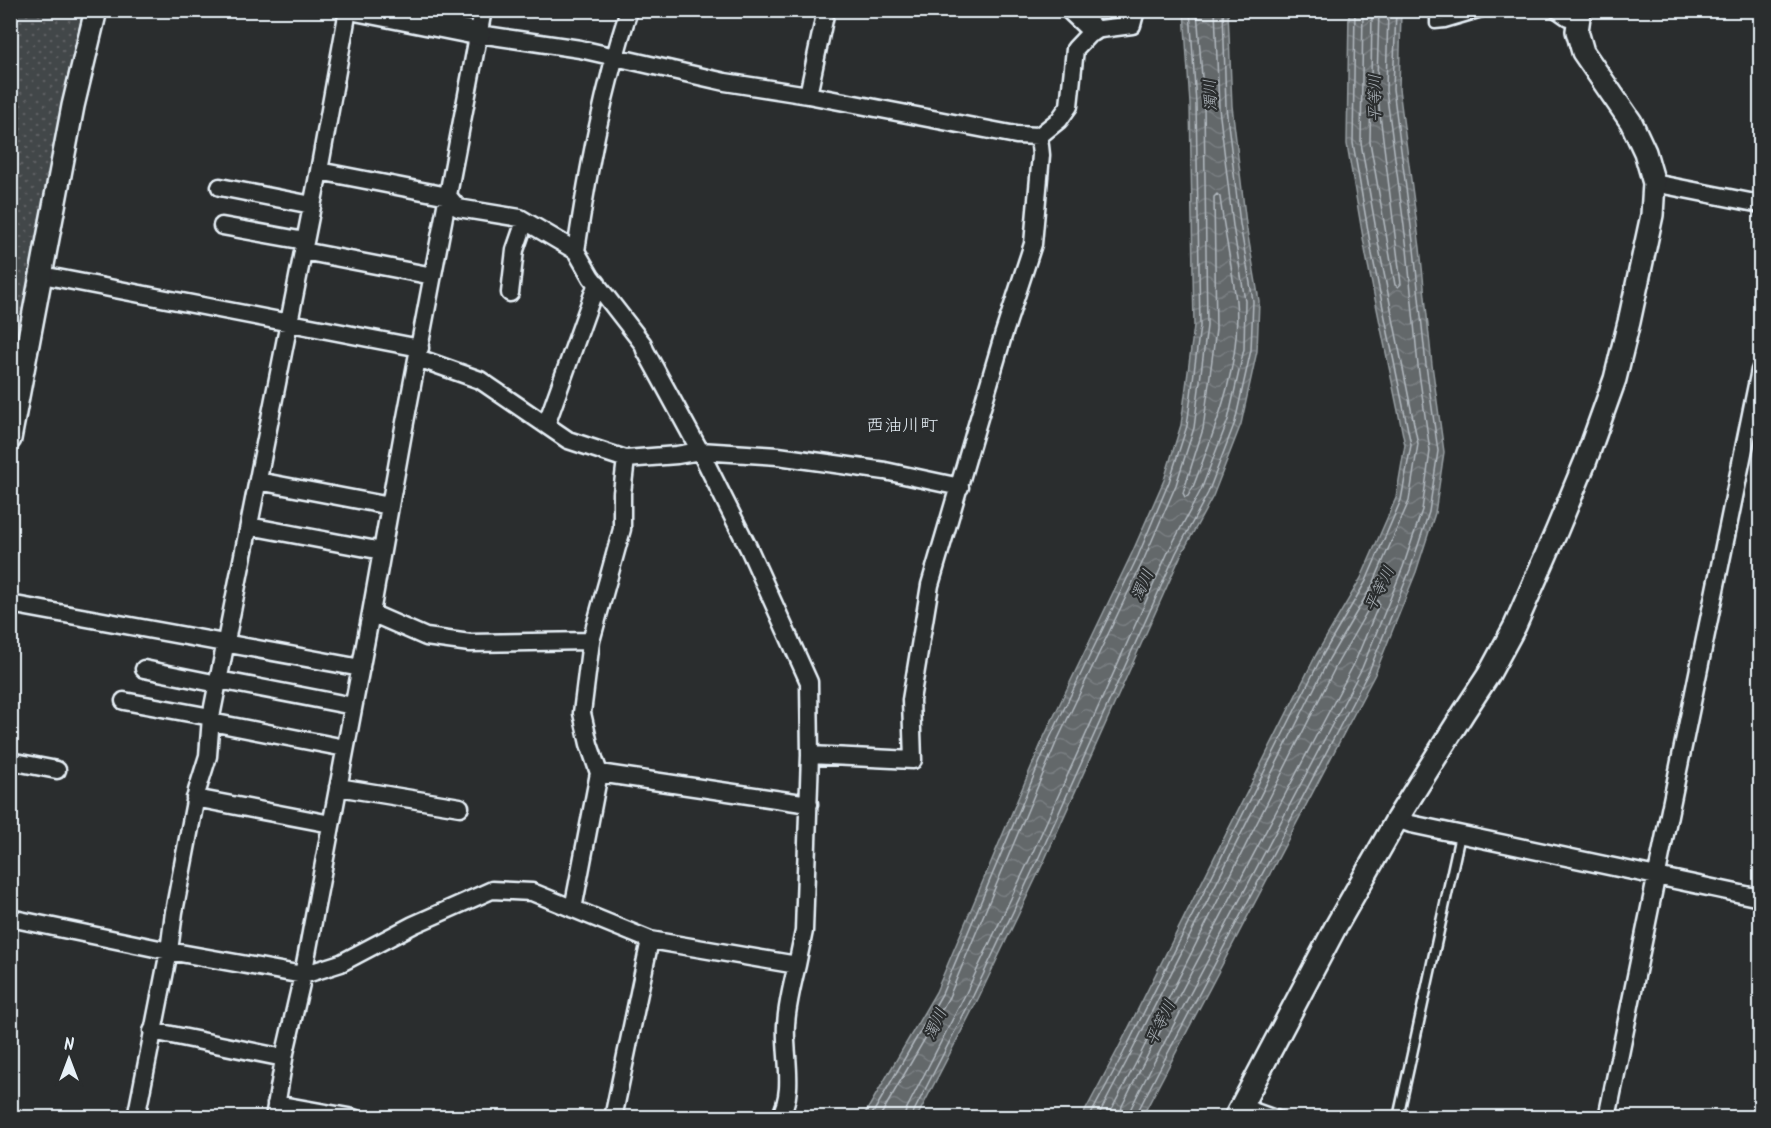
<svg xmlns="http://www.w3.org/2000/svg" width="1771" height="1128" font-family="Kalam,'Klee One',sans-serif">
<style>
.park{fill:url(#park-dots);stroke:#959ca0;stroke-width:1.5}
.water{fill:url(#water-waves);stroke:#989fa3;stroke-width:1.5}
.lines{fill:none;stroke-linecap:round;stroke-linejoin:round}
.shore{stroke:#b3bac0;stroke-width:1.5}
.service-casing{stroke:#e8f1f8;stroke-width:13}
.minor-casing{stroke:#e8f1f8;stroke-width:21}
.tertiary-casing{stroke:#e8f1f8;stroke-width:26}
.service{stroke:#2a2d2e;stroke-width:8}
.minor{stroke:#2a2d2e;stroke-width:16}
.tertiary{stroke:#2a2d2e;stroke-width:21}
.labels{text-anchor:middle;dominant-baseline:central;stroke-width:4.5;stroke-linejoin:round;paint-order:stroke}
.water-label{font-size:16px;font-style:italic;fill:#acb3b9;stroke:#2a2d2e}
.quarter-label{font-size:18px;fill:#e8f1f8;stroke:#2a2d2e}
</style>
<defs>
<pattern id="park-dots" width="8" height="8" patternUnits="userSpaceOnUse" patternTransform="scale(1.5)"><rect width="8" height="8" fill="#424648"/><path d="M2 2h.1M6 6h.1" fill="none" stroke="#5d6163" stroke-width="1.8" stroke-linecap="round"/></pattern>
<pattern id="water-waves" width="16" height="10" patternUnits="userSpaceOnUse" patternTransform="scale(1.5)"><rect width="16" height="10" fill="#63686b"/><path d="M0 5q4-4 8 0t8 0" fill="none" stroke="#797e81"/></pattern>
</defs>
<rect width="100%" height="100%" fill="#2a2d2e"/>
<filter id="ink" filterUnits="userSpaceOnUse"><feTurbulence type="fractalNoise" baseFrequency=".0167" numOctaves="2"/><feDisplacementMap in="SourceGraphic" scale="12" xChannelSelector="R" yChannelSelector="G"/><feConvolveMatrix kernelMatrix="1 2 1 2 8 2 1 2 1" color-interpolation-filters="sRGB"/></filter>
<g filter="url(#ink)">
<path class="park" d="M11,11h72l-23,107 -49,265z"/>
<path class="water" d="M1184,11h44l4,95 14,118 13,77 -2,50 -16,73 -28,72 -32,59 -136,304 -67,140 -61,118h-54l73,-125 108,-255 88,-184 32,-73 17,-55 13,-99 -4,-222z
M1349,11h52l-2,78 21,159 12,117 12,87 -9,61 -19,59 -41,102 -233,443h-60l35,-66 200,-398 44,-75 35,-80 9,-53 -39,-190 -19,-111z"/>
<g class="lines">
<path class="shore" d="M1372,10l-1,71 3,3 3,-3 2,-71
M1371,88h4l2,2 24,194 -3,3 -3,-2 -25,-143z
M1217,194l3,3c4,34 12,69 16,104 6,63 -21,128 -43,186l-5,9 -3,1 -2,-4 20,-64 13,-100 -2,-132z
M870,1118l72,-124 107,-254 89,-184 31,-74 18,-56 13,-100 -4,-222 -6,-94
M879,1118l70,-121 107,-254 88,-184 32,-74 18,-57 13,-102 -3,-222 -7,-94
M904,1118l2,-8 60,-117 66,-139 137,-304 32,-60 27,-70 16,-71 1,-48 -12,-75 -14,-118 -4,-98
M912,1118l1,-5 60,-117 66,-139 137,-304 32,-60 27,-71 16,-72 2,-49 -13,-77 -14,-117 -3,-97
M1089,1118l34,-64 199,-398 44,-75 35,-81 10,-55 -39,-191 -19,-111 2,-133
M1097,1118l32,-61 200,-398 44,-75 36,-83 9,-57 -38,-191 -19,-110 2,-133
M1107,1118l30,-57 200,-397 36,-63 4,-1 2,4 -25,60 -211,400 -21,42 -2,12
M1129,1118l1,-8 21,-42 211,-400 41,-101 19,-57 8,-59 -12,-85 -11,-117 -21,-159 2,-80
M1137,1118v-5l21,-41 211,-401 41,-101 19,-58 9,-61 -12,-86 -12,-116 -21,-160 3,-79"/>
<g class="service-casing">
<path id="service" d="M1435,10v14l10,-1 44,-13
M1245,1104l39,14
M1398,1118l62,-283"/>
</g>
<g class="minor-casing">
<path id="minor" d="M1558,10l10,7 10,2
M479,34l101,15 145,33 83,13 208,40 23,1 20,-16 10,-14 6,-57 18,-19 39,-5 4,-15
M808,95l18,-85
M1654,183l106,21
M220,187l92,18
M222,226l83,15
M303,251l130,25
M576,251c12,-81 27,-162 53,-241
M42,275l378,73
M510,293l5,-43 10,-29
M418,358l62,22 88,60 58,19
M546,425l51,-142
M258,481l132,25
M249,526l133,25
M10,604l351,64
M371,613l55,24 44,6 121,-2
M144,669l74,15
M219,680l134,26
M124,701l87,16
M211,722l134,26
M810,755l103,5 -2,-60 19,-115 73,-249 30,-92 8,-89 -2,-19
M10,761l47,9
M599,773l210,31
M338,787l122,20
M195,798l136,26
M1397,819l14,5 349,74
M573,909l26,-136 -10,-29 -7,-31 9,-72 31,-112v-36l4,-34 51,-4 23,-4 78,5 107,15 75,16
M10,918l159,33 134,24 38,-12 72,-38 79,-35 40,2 118,48 147,25 7,-34 6,-176 -1,-73 -60,-133 -49,-98 -55,-101 -2,-6 -52,-67 -15,-26 -56,-33 -62,-10 -10,-12 -129,-25
M152,1031l132,27
M276,1104l78,14
M136,1118l33,-167 5,-39 23,-121 11,-35 3,-39 108,-546 29,-161
M274,1118l11,-65 18,-78 68,-362 32,-180 80,-423
M613,1118l37,-178
M779,1118c17,-26 5,-63 7,-93 1,-20 6,-40 11,-60
M1607,1118l153,-748"/>
</g>
<g class="tertiary-casing">
<path id="tertiary" d="M358,10l121,24
M1072,10l21,20
M10,439l63,-333 23,-96
M1235,1118l100,-190 62,-109 67,-107 25,-38 26,-48 42,-96 29,-70 29,-81 14,-57 23,-107 2,-32 -9,-31 -14,-30 -48,-70 -6,-21 3,-21"/>
</g>
<use href="#service" class="service"/>
<use href="#minor" class="minor"/>
<use href="#tertiary" class="tertiary"/>
</g>
</g>
<g class="labels">
<g class="water-label">
<text transform="translate(1211 95) rotate(-93)">濁川</text>
<text transform="translate(1375 98) rotate(-90)">平等川</text>
<text transform="translate(1143 585) rotate(-65)">濁川</text>
<text transform="translate(1380 589) rotate(-64)">平等川</text>
<text transform="translate(1161 1023) rotate(-64)">平等川</text>
<text transform="translate(936 1024) rotate(-65)">濁川</text>
</g>
<g class="quarter-label">
<text x="902" y="426">西油川町</text>
</g>
</g>
<rect width="1771" height="1128" fill="none" stroke="#2a2d2e" stroke-width="36"/>
<rect x="18" y="18" width="1735" height="1092" fill="none" stroke="#e8f1f8" stroke-width="2" filter="url(#ink)"/>
<g transform="translate(69 1059)" stroke="#2a2d2e" stroke-width="4.5" paint-order="stroke">
<path d="M0-4.5L10 22L0 15L-10 22Z" fill="#e8f1f8"/>
<text y="-9" font-size="16" font-weight="bold" text-anchor="middle" fill="#e8f1f8">N</text>
</g>
</svg>
